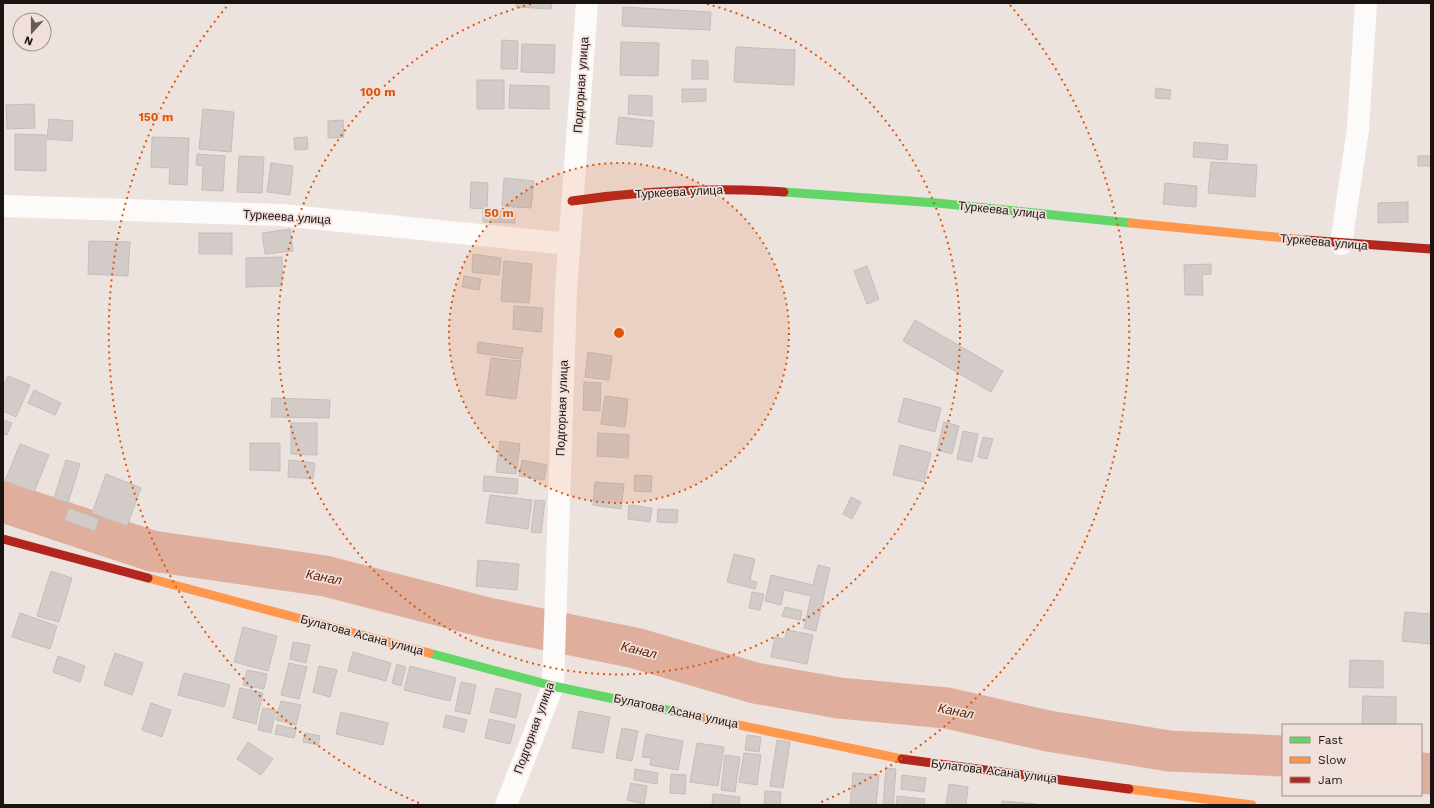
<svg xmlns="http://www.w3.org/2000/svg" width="1434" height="808" font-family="'Work Sans',sans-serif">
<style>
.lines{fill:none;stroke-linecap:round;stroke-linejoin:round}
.river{stroke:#e0ae9c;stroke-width:41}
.building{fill:#d2cbc8;stroke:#c4bdba}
.street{stroke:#fcfbfa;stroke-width:22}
.fast{stroke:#63d668;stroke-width:9}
.slow{stroke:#ff974d;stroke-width:9}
.jam{stroke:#b3261e;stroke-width:9}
.ring{fill:none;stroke:#de560c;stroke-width:2;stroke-dasharray:2 4}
.labels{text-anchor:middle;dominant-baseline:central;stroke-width:3.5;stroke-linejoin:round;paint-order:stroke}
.street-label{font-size:12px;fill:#191412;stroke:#f1e0da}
.water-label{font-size:13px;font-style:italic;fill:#5a1e04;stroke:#f1e0da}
.centre{fill:#de560c;stroke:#f1e0da;stroke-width:2}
.ring-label{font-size:12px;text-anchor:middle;font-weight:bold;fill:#de560c;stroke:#f1e0da;stroke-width:3.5;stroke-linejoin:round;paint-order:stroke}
</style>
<rect width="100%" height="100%" fill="#ece3df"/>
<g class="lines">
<path class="river" d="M3,502l149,49 173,25 163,42 147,30 120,35 84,15 108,10 101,23 121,20 114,5
M1421,773l10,1"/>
</g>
<path class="building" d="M517,3h35l-1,6 -35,-2z
M623,7l88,5 -1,18 -88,-4z
M502,40l16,1 -1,28h-16z
M621,42l38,1 -1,33 -38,-1z
M522,44l33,1 -1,28 -33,-1z
M736,47l59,3 -1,35 -60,-3z
M692,60l16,1v18h-16z
M477,80h27v29h-27z
M510,85l39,1v23l-40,-1z
M1156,88l15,2 -1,9 -15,-1z
M682,89h24v12l-24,1z
M629,95l23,1v20l-24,-2z
M34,104l1,24 -28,1 -1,-24z
M203,109l31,3 -3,40 -32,-3z
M619,117l35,4 -2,26 -36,-3z
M49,119l24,2 -1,20 -25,-2z
M343,120l1,17 -16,1v-17z
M15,134l31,1v36l-31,-1z
M152,137l37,1 -2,47 -18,-1 1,-16 -19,-1z
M307,137l1,12 -13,1 -1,-12z
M1194,142l34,3 -1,15 -34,-3z
M197,154l28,2 -2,35 -21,-1 1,-24 -7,-1z
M239,156l25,1 -2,36 -25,-1z
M1418,156h13v10h-13z
M1211,162l46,3 -2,32 -47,-4z
M271,163l22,3 -3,29 -23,-3z
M504,178l30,3 -3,27 -29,-2z
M471,182l17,1 -1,26 -17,-1z
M1165,183l32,3 -1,21 -33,-3z
M1408,202v20l-30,1v-20z
M483,211h32v12l-32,-1z
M290,229l3,22 -28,3 -3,-21z
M199,233h33v21h-33z
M89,241l41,1 -2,34 -40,-2z
M473,254l28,4 -2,17 -27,-3z
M282,257v29l-36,1v-29z
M504,261l28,3 -3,39 -28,-2z
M1211,264v10l-9,1 1,20h-18l-1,-30z
M867,266l12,33 -12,5 -13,-33z
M464,276l17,3 -2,11 -17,-3z
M514,306l29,2 -2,24 -28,-3z
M915,320l88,51 -12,21 -88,-51z
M478,342l45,6 -2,11 -44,-6z
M588,352l24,4 -3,24 -24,-3z
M491,358l30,3 -5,38 -30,-4z
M8,376l22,9 -14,32 -13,-6v-25z
M584,382l17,1 -1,28 -17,-1z
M34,390l27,13 -6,12 -27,-12z
M605,396l23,3 -3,28 -24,-3z
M272,398l58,2 -1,18 -58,-1z
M904,398l37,10 -6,24 -37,-10z
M3,420l9,3 -5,12 -4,-1z
M944,422l15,4 -7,28 -15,-4z
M291,423h26v32l-26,-1z
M963,431l15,3 -6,28 -15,-3z
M598,433l31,2 -1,23 -31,-2z
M983,437l10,2 -6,20 -9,-2z
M500,441l20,3 -4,30 -20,-2z
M250,443h30v28l-30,-1z
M20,444l29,11 -15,37 -29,-11z
M900,445l31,8 -7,29 -31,-7z
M66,460l14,4 -12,39 -14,-5z
M289,460l26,3 -2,16 -25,-2z
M522,460l25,5 -3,15 -25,-4z
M106,474l35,14 -14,38 -35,-13z
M635,475l17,1 -1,16 -17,-1z
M484,476l34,3 -1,15 -34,-3z
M595,482l29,2 -3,25 -28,-4z
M490,495l42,5 -4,29 -42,-6z
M851,497l10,5 -9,17 -9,-5z
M535,500l10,1 -4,32 -10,-1z
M629,505l23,3 -2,14 -22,-3z
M69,508l30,11 -4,12 -31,-11z
M658,509l20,1 -1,13 -20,-1z
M734,554l21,5 -5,21 7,2 -2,7 -28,-7z
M478,560l41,4 -2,26 -41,-4z
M818,565l12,3 -14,63 -12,-3 7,-32 -27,-6 -3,15 -16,-4 6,-26 42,10z
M51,571l21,7 -13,44 -22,-6z
M752,592l12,2 -4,16 -11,-2z
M785,607l17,4 -2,9 -18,-4z
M1405,612l26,2v30l-29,-3z
M20,613l37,13 -7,23 -38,-12z
M243,627l34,9 -9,35 -34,-9z
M787,630l26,5 -6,29 -36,-7 4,-20 10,2z
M293,642l17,3 -4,18 -16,-4z
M353,652l38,11 -5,18 -38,-10z
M115,653l28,10 -11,32 -28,-10z
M58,656l27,10 -5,16 -27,-10z
M1350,660l33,1v27l-34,-1z
M289,663l18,4 -8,32 -18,-4z
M397,664l9,3 -5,19 -9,-3z
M319,666l18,4 -7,27 -17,-5z
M410,666l46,12 -6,23 -46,-11z
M247,670l20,4 -3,15 -21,-4z
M184,673l46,12 -6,22 -46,-12z
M461,682l15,3 -6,29 -15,-3z
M240,688l23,5 -7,31 -23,-6z
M496,688l25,6 -5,24 -26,-6z
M1363,696l33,1v28h-34z
M281,701l20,4 -5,20 -20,-5z
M151,703l20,7 -9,27 -20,-7z
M263,708l13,2 -5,23 -13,-3z
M579,711l31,6 -7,36 -31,-5z
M341,712l47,11 -5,22 -47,-11z
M446,715l21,5 -3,12 -21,-5z
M489,719l26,6 -5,19 -25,-6z
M277,725l19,4 -2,9 -19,-4z
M622,728l16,3 -6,30 -16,-3z
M305,733l15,3 -2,9 -15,-3z
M646,734l37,7 -5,29 -28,-5 1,-7 -9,-1z
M747,735l14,2 -2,15 -14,-2z
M777,740l13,2 -7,46 -13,-2z
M248,742l25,17 -12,16 -24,-16z
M697,743l27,4 -6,39 -28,-4z
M744,753l17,2 -4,30 -18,-3z
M725,755l15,2 -5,35 -14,-2z
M886,768l10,1 -3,36h-10z
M635,769l23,4 -1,11 -23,-4z
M853,773l26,2 -3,30h-26z
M671,774l15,1 -1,19 -15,-1z
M902,775l24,3 -2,14 -23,-3z
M631,783l16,3 -3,18 -17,-4z
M949,784l19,3 -2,18h-20z
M765,791l16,1 -1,13h-16z
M713,794l27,3 -1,8h-27z
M897,796l28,3 -1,6h-28z
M1002,801l35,3v1h-35z"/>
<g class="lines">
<path class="street" d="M3,206l278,9 288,29
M1341,244l17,-115 8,-126
M506,805l47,-119 13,-396 21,-287"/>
<path class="fast" d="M784,192l153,11 194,20
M429,653l124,33 133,28"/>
<path class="slow" d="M1131,223l175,17
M148,578l281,75
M686,714l216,45
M1129,789l123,16"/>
<path class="jam" d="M572,201c70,-10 141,-14 212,-9
M1306,240l125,9
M3,539l145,39
M902,759l227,30"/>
</g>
<circle cx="619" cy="333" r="170" fill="#de560c" fill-opacity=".12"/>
<g class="ring">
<circle cx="619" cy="333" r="170"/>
<path d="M707 4A341 341 0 1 1 531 4"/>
<path d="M419 803A511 511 0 0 1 228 5M1010 5A511 511 0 0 1 819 803"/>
</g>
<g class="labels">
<g class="street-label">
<text transform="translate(581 85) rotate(-86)">Подгорная улица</text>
<text transform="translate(679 192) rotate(-3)">Туркеева улица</text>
<text transform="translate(1002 210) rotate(6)">Туркеева улица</text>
<text transform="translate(287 217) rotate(4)">Туркеева улица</text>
<text transform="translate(1324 242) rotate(5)">Туркеева улица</text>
<text transform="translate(562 408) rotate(-88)">Подгорная улица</text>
<text transform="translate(362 635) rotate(15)">Булатова Асана улица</text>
<text transform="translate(676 711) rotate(12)">Булатова Асана улица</text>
<text transform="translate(534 728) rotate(-70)">Подгорная улица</text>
<text transform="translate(994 771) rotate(7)">Булатова Асана улица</text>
</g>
<g class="water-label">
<text transform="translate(324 577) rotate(11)">Канал</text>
<text transform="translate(639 650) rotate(14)">Канал</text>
<text transform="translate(956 711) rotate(11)">Канал</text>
</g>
</g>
<circle cx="619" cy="333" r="6" class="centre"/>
<g class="ring-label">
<text x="378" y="96">100 m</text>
<text x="156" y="121">150 m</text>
<text x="499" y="217">50 m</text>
</g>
<rect width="1434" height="808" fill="none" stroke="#191412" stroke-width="8"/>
<rect x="1282" y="724" width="140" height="72" fill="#f1e0da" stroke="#9b8e8a"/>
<rect x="1290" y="737" width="20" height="6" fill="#63d668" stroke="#9b8e8a"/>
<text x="1318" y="744" font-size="12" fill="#191412">Fast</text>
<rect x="1290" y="757" width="20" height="6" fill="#ff974d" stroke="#9b8e8a"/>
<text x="1318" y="764" font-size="12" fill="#191412">Slow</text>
<rect x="1290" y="777" width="20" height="6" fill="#b3261e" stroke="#9b8e8a"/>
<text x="1318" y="784" font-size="12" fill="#191412">Jam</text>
<g transform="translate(32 32) rotate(201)"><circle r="19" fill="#f1e0da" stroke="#9b8e8a"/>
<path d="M0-3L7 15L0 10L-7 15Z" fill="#635c5a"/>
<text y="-6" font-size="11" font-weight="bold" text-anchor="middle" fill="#191412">N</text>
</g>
</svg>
